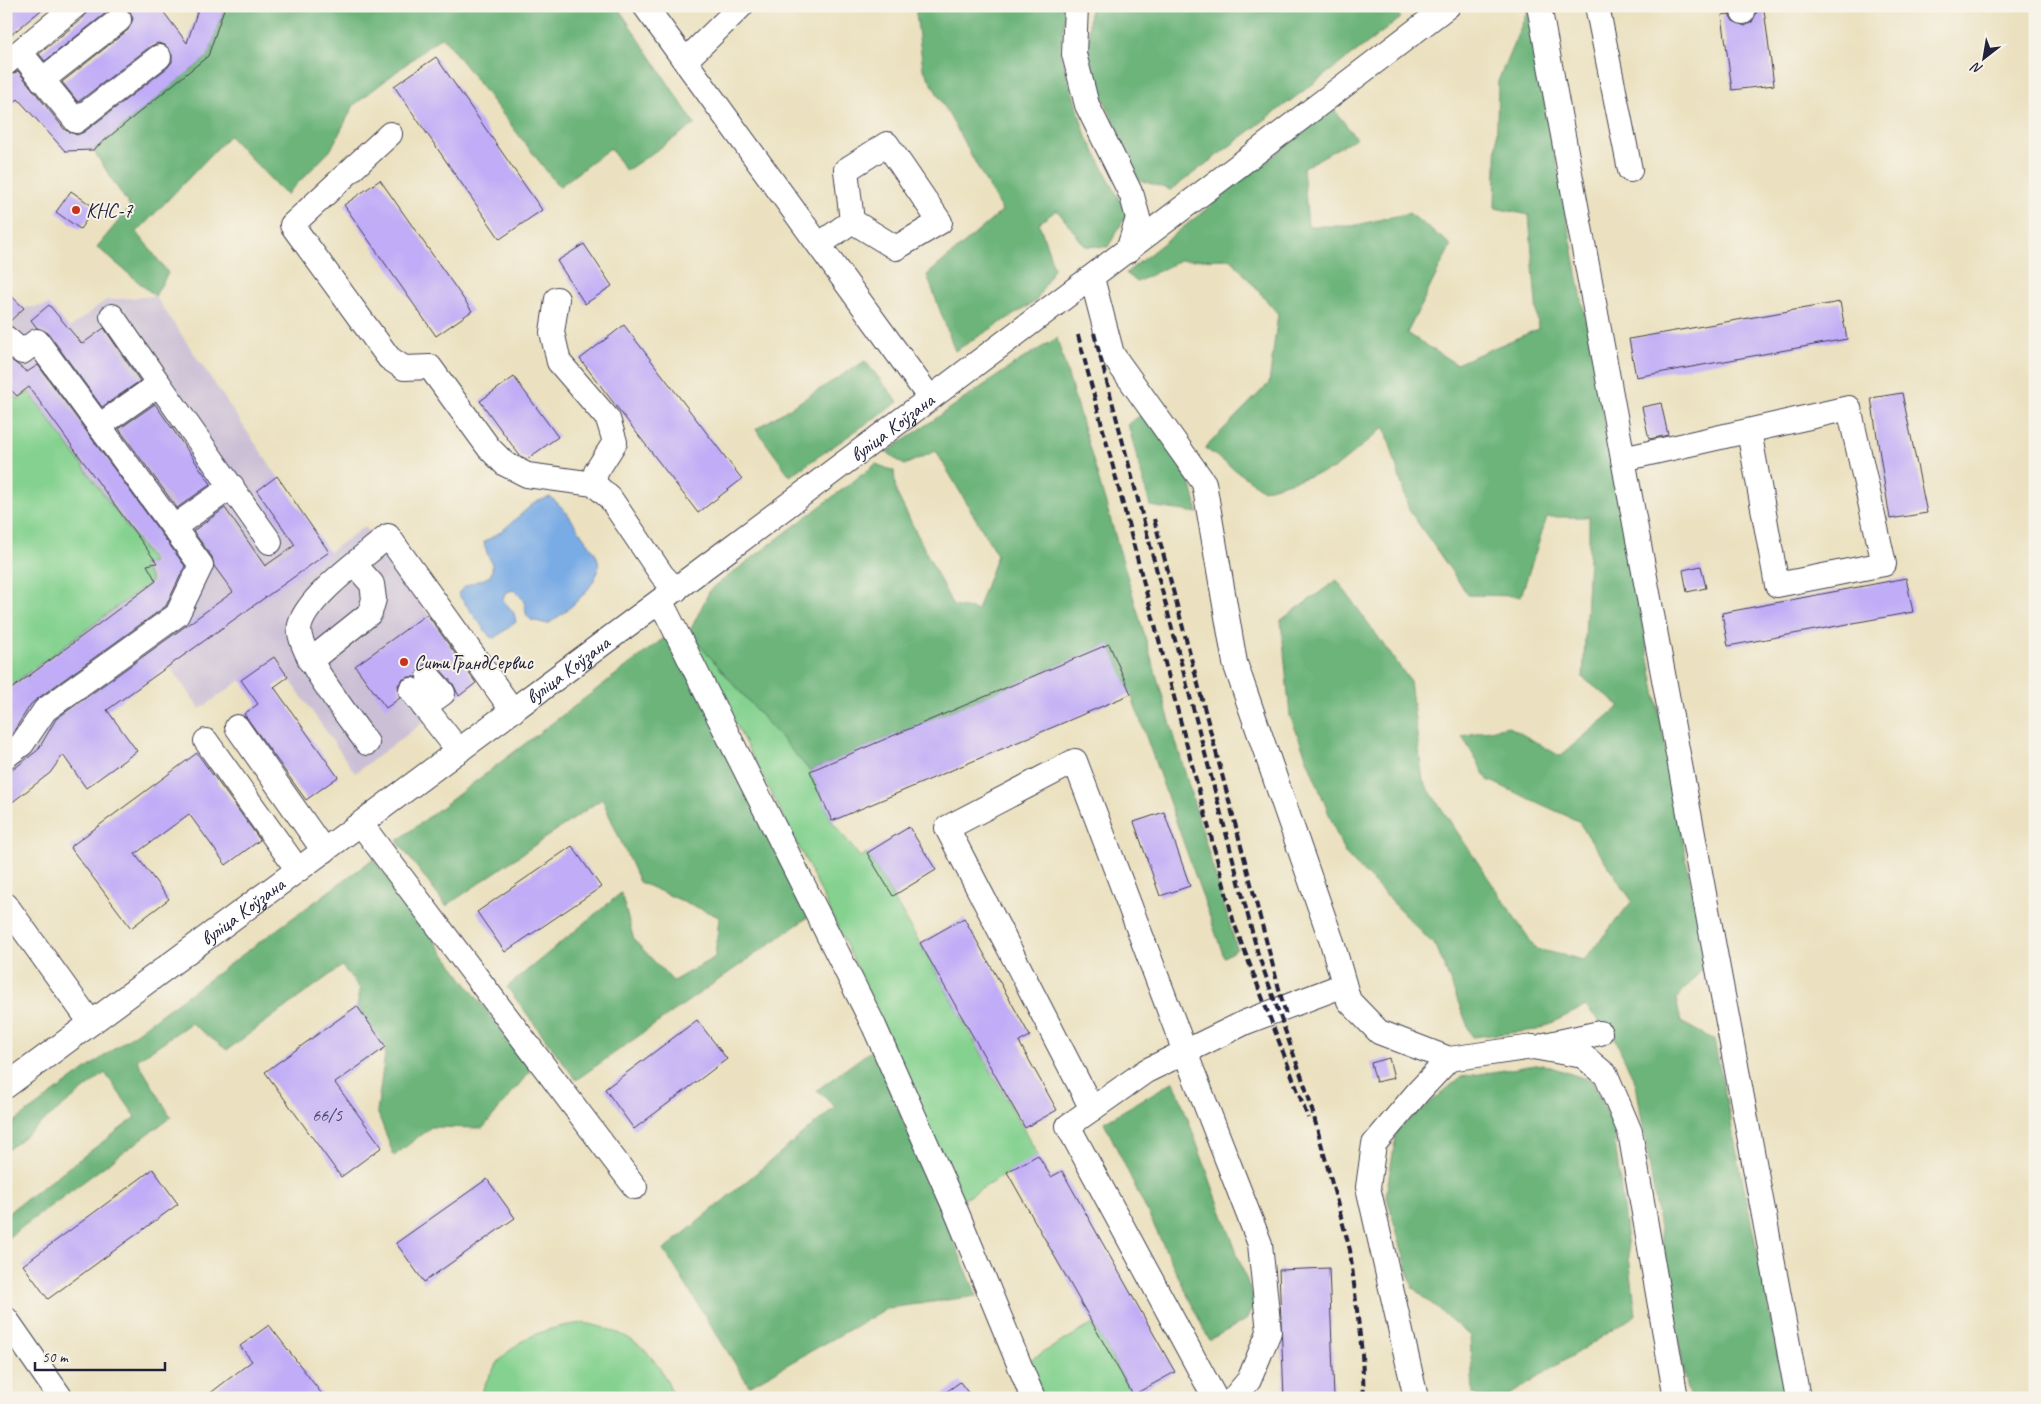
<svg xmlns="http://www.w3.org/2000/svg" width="2041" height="1404" font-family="Caveat,sans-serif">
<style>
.industrial{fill:#cbbfd5}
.green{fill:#85d290;stroke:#547a66}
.forest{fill:#6cb47a;stroke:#476b5a}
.water{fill:#79abe5;stroke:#4e6690}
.building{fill:#c0acf7}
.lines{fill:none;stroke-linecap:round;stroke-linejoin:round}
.minor-casing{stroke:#403f4f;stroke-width:26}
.minor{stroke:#fff;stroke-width:24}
.rail{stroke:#22223b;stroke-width:4;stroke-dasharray:8 4;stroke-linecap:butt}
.poi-dot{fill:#c8321e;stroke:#f7f3e8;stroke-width:2}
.labels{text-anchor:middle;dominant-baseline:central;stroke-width:4;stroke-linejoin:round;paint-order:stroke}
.number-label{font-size:18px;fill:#4a446a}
.poi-label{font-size:20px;fill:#22223b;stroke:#f7f3e8;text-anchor:start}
.street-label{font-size:20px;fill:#22223b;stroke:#f7f3e8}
</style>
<rect width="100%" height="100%" fill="#f7f3e8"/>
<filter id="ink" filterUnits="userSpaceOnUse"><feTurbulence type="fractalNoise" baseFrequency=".02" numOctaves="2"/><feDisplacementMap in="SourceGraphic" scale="10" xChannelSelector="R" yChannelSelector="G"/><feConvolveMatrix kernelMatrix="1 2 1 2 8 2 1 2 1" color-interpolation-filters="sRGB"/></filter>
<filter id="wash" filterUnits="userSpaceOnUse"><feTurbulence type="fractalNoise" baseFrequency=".0096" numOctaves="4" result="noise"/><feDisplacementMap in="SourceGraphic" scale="20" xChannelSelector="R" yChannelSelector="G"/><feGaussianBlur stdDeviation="1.12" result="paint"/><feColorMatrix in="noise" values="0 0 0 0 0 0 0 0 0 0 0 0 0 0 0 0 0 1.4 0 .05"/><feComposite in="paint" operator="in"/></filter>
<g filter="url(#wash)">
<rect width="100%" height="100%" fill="#ebe1c0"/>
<path class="industrial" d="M6,291l18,17 25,-3 20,23 37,-28 49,-4 174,256 36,-26 112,157 -122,90 -81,-116 -74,52 -31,-43 -86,62 -33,45 -44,34z"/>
<path class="green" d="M6,388l12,11 11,-7 124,170 -11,2 10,17 -146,108z
M689,633l121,138 22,50 28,36 7,-4 58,99 113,203 -77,46 -97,-219 -55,-115z
M585,1323c51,11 69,28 90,75h-195c15,-51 56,-71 105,-75z
M1093,1324l41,74h-90l-16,-37z"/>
<path class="forest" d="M225,6h392l78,118 -69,47 -16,-23 -51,39 -117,-151 -88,69 -24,46 -44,44 -57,-59 -92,96 31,41 -13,23 -58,-49 33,-40 -37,-57 115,-94z
M915,6h151l-6,46 25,81 42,81 -19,33 -23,-1 -28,-36 -18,13 15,45 -18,33 -81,50 -28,-76 75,-64 -79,-143z
M1090,6h302l9,12 -230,172 -32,-10 -52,-119z
M1528,10l178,955 -30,34 5,23 33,18 73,358h-97l-4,-12 -50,-302 -20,-43 -30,-35 -49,24 -65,7 -35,-89 -93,-96 -54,-136 -9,-96 56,-40 73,101 13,100 113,168 48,11 48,-59 -54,-80 -90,-41 -26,-44 46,-10 52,30 60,-50 -37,-28 6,-122v-39h-42l-26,79 -53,-1 -59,-85 -24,-83 -51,42 -71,21 -58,-42 64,-65 9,-69 -47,-55 -50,1 -44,22 -11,-9 207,-165 23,30 -53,30 5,58h44l57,-13 42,32 -44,88 49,31 82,-35 -9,-114 -34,-7 3,-127z
M1057,338l180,611 -13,8 -93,-263 -22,-50 -299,127 -121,-138 21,-43 166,-126 18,7 2,21 57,114 24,4 20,-55 -61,-104 -32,14 -17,-13 132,-91z
M865,361l33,41 -108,74 -34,-47z
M1147,411l44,74 7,28 -48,-7 -22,-82z
M668,635l143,280 -235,165 -69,-93 114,-94 13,47 39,41 42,-24 4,-40 -80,-35 -37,-83 -156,107 -49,-65z
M373,859l158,211 -48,58 -52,-1 -37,29 -17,-45 9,-64 -29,-41 3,-17 -18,-23 -115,84 -36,-27 -54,37 34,57 -165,122v-25l130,-97 -31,-44 -99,78v-23z
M873,1049l104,247 -89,12 -139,78 -85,-136 171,-143 -18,-17z
M1542,1064l50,17 21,43 23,191 -131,83h-20l-12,-4 -3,-58 -57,-48 -27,-93 11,-65 64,-53z
M1174,1081l81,222 -9,17 -37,20 -105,-218z"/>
<path class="water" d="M550,497c14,10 22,23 32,38 5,7 12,14 15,22 10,24 -31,55 -49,67l-17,-4 -5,-6c0,-11 -4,-18 -13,-24l-8,3 -2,7 11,13 2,9 -21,16 -5,-1 -32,-43c7,-12 22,-12 32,-18 7,-14 -5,-20 -6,-34l18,-11 33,-29z"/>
<g id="blocks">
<path class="building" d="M6,6h40l-40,33z
M89,6h70l28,37 12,-37h26l-17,50 -115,94 -28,1 -47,-52 -12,11v-30l5,-5 7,-4 47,59 12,5 7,-3 83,-64 5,-6v-7l-7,-10 -7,-2 -7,3 -73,56 -16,-20 66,-52 5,-11 -3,-8 -12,-5 -7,3 -66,52 -6,-7 45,-37z
M1764,10l10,75 -42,5 -10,-75 7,-1 4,7 12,5 7,-4 5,-11z
M436,57l106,153 -42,29 -106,-153z
M380,180l92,131 -36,25 -92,-131z
M71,191l24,17 -15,21 -24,-17z
M584,244l28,42 -27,18 -28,-43z
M6,291l18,17 -18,17z
M1840,302l7,37 -211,38 -7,-38z
M49,305l33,39 22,-16 36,53 -38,26 -54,-74 -11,-5 -6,-8z
M624,325l118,154 -44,34 -118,-154z
M6,356l21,16 11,-7 147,201 -19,40 -129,93 -6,5 -19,30 -6,5v-46l150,-112 -9,-16 10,-2 -128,-176 -12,9 -11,-11z
M514,377l44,60 -31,22 -7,-3 -40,-55z
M1902,393l25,120 -37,6 -19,-121z
M1661,403l7,32 -19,4 -7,-32z
M155,404l56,80 -34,24 -58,-79z
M277,476l52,76 -222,158 30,41 -51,37 -23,-33 -13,18 -44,34v-32l32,-25 18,-31 177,-127 -19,-26 -2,-9 -19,-26 32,-23 40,58 30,-21 -38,-54z
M1701,566l5,22 -19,4 -4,-22z
M1906,578l7,34 -185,34 -6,-33z
M427,614l49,69 -17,13 -6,-12 -14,-16 -6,-4h-7l-6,3 -4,10h-7l-7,3 -4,5 2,13 -14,10 -31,-42z
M1109,644l22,50 -299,127 -22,-50z
M274,657l14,20 -14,10 64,90 -32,23 -62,-86 14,-10 -17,-24z
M197,753l63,87 -34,25 -37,-51 -54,40 34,45 -38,29 -61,-81z
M1164,812l26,74 -30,10 -26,-74z
M909,827l27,43 -43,26 -26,-43z
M572,846l29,41 -96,65 -28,-40z
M964,918l66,118 -11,6 38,68 -32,18 -105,-185z
M357,1006l29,41 -51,36 47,64 -41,30 -76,-105z
M697,1020l30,39 -93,70 -29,-40z
M1389,1058l5,20 -18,4 -5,-19z
M1038,1155l13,22 11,-6 113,201 -42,23 -126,-223z
M153,1169l25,35 -130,95 -25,-34z
M487,1179l28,39 -91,64 -28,-39z
M1329,1268l5,130h-50l-5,-128z
M269,1325l56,73h-121l48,-37 -12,-15z
M960,1382l12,16h-34z"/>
</g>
</g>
<g filter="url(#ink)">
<use href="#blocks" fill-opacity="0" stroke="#403f4f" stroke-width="1"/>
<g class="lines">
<g class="minor-casing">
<g id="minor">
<path d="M645,6l285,392"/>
<path d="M1076,6l-2,48 13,51 45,91 6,22 -10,33"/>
<path d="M1539,6l84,453 226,-51 35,156 -107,21 -28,-154"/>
<path d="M1597,6l33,164"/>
<path d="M1742,6l1,6"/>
<path d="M20,52l56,69 83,-64"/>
<path d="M685,61l56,-55"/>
<path d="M6,63l69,-57"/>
<path d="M42,80l77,-60"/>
<path d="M390,134l-98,91 97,133 15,10 26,-1 59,81 16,16 22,11 67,9 16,14 52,77 14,15"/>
<path d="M819,245l33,-24 44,27 44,-26 -53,-78 -41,26 6,51"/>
<path d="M1092,278l20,76 92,129 31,180 97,279 17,59 30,31 70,27 84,-12 50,9 23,19 24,57 46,266"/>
<path d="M557,299l-5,33 7,30 49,57 7,23 -19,30 -2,12"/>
<path d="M6,338l16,14 15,-11 164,224 -24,50 -132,95 -23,34 -16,12"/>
<path d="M159,384l111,158"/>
<path d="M99,426l60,-42 -47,-68"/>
<path d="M1623,459l175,939"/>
<path d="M174,527l58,-41"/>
<path d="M661,602l213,424 80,180 79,192"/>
<path d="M310,661l60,-48 4,-14 -2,-15 -17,-19"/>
<path d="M411,690l48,61"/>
<path d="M424,707l19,-14 -14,-16"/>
<path d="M237,727l87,124"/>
<path d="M206,741l92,129"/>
<path d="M367,743c-14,-21 -74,-95 -67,-118 8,-29 64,-68 88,-89l125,175"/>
<path d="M361,824l274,363"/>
<path d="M6,905l85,118"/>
<path d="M1545,1045l55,-12"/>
<path id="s1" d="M6,1086c483,-357 965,-715 1442,-1080"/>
<path d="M1092,1109l-145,-281 128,-67 110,291 75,192 9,88 -20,48 -15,18"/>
<path d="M6,1319l55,79"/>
<path d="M1215,1398l-147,-272 78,-55 100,-49 98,-37"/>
<path d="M1416,1398l-48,-211 6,-43 44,-52 31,-33"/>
</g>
</g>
<use href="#minor" class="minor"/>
<path class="rail" d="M1094,333l164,621 50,141 42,155 12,103 2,45
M1078,335l156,588 74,195
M1154,519l132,496"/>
</g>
</g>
<g class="poi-dot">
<circle cx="76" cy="210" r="5"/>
<circle cx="404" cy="662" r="5"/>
</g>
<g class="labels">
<g class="number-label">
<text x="327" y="1115">66/5</text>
</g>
<g class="poi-label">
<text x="86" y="210">КНС-7</text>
<text x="414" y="662">СитиГрандСервис</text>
</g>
<g class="street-label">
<text stroke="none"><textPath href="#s1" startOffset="1104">вуліца Коўзана</textPath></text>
<text stroke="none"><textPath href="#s1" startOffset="699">вуліца Коўзана</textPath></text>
<text stroke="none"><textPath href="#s1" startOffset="294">вуліца Коўзана</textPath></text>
</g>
</g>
<rect width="2041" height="1404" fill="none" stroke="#f7f3e8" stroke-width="25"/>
<g transform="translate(1984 58) rotate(211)" stroke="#f7f3e8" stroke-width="4" paint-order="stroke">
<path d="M0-4L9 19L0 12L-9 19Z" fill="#22223b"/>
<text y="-8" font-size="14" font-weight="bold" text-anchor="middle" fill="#22223b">N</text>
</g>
<path d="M35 1362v8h130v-8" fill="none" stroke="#22223b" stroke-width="2.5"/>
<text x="42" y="1362" font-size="15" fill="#22223b" stroke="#f7f3e8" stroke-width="4" paint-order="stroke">50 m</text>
</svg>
